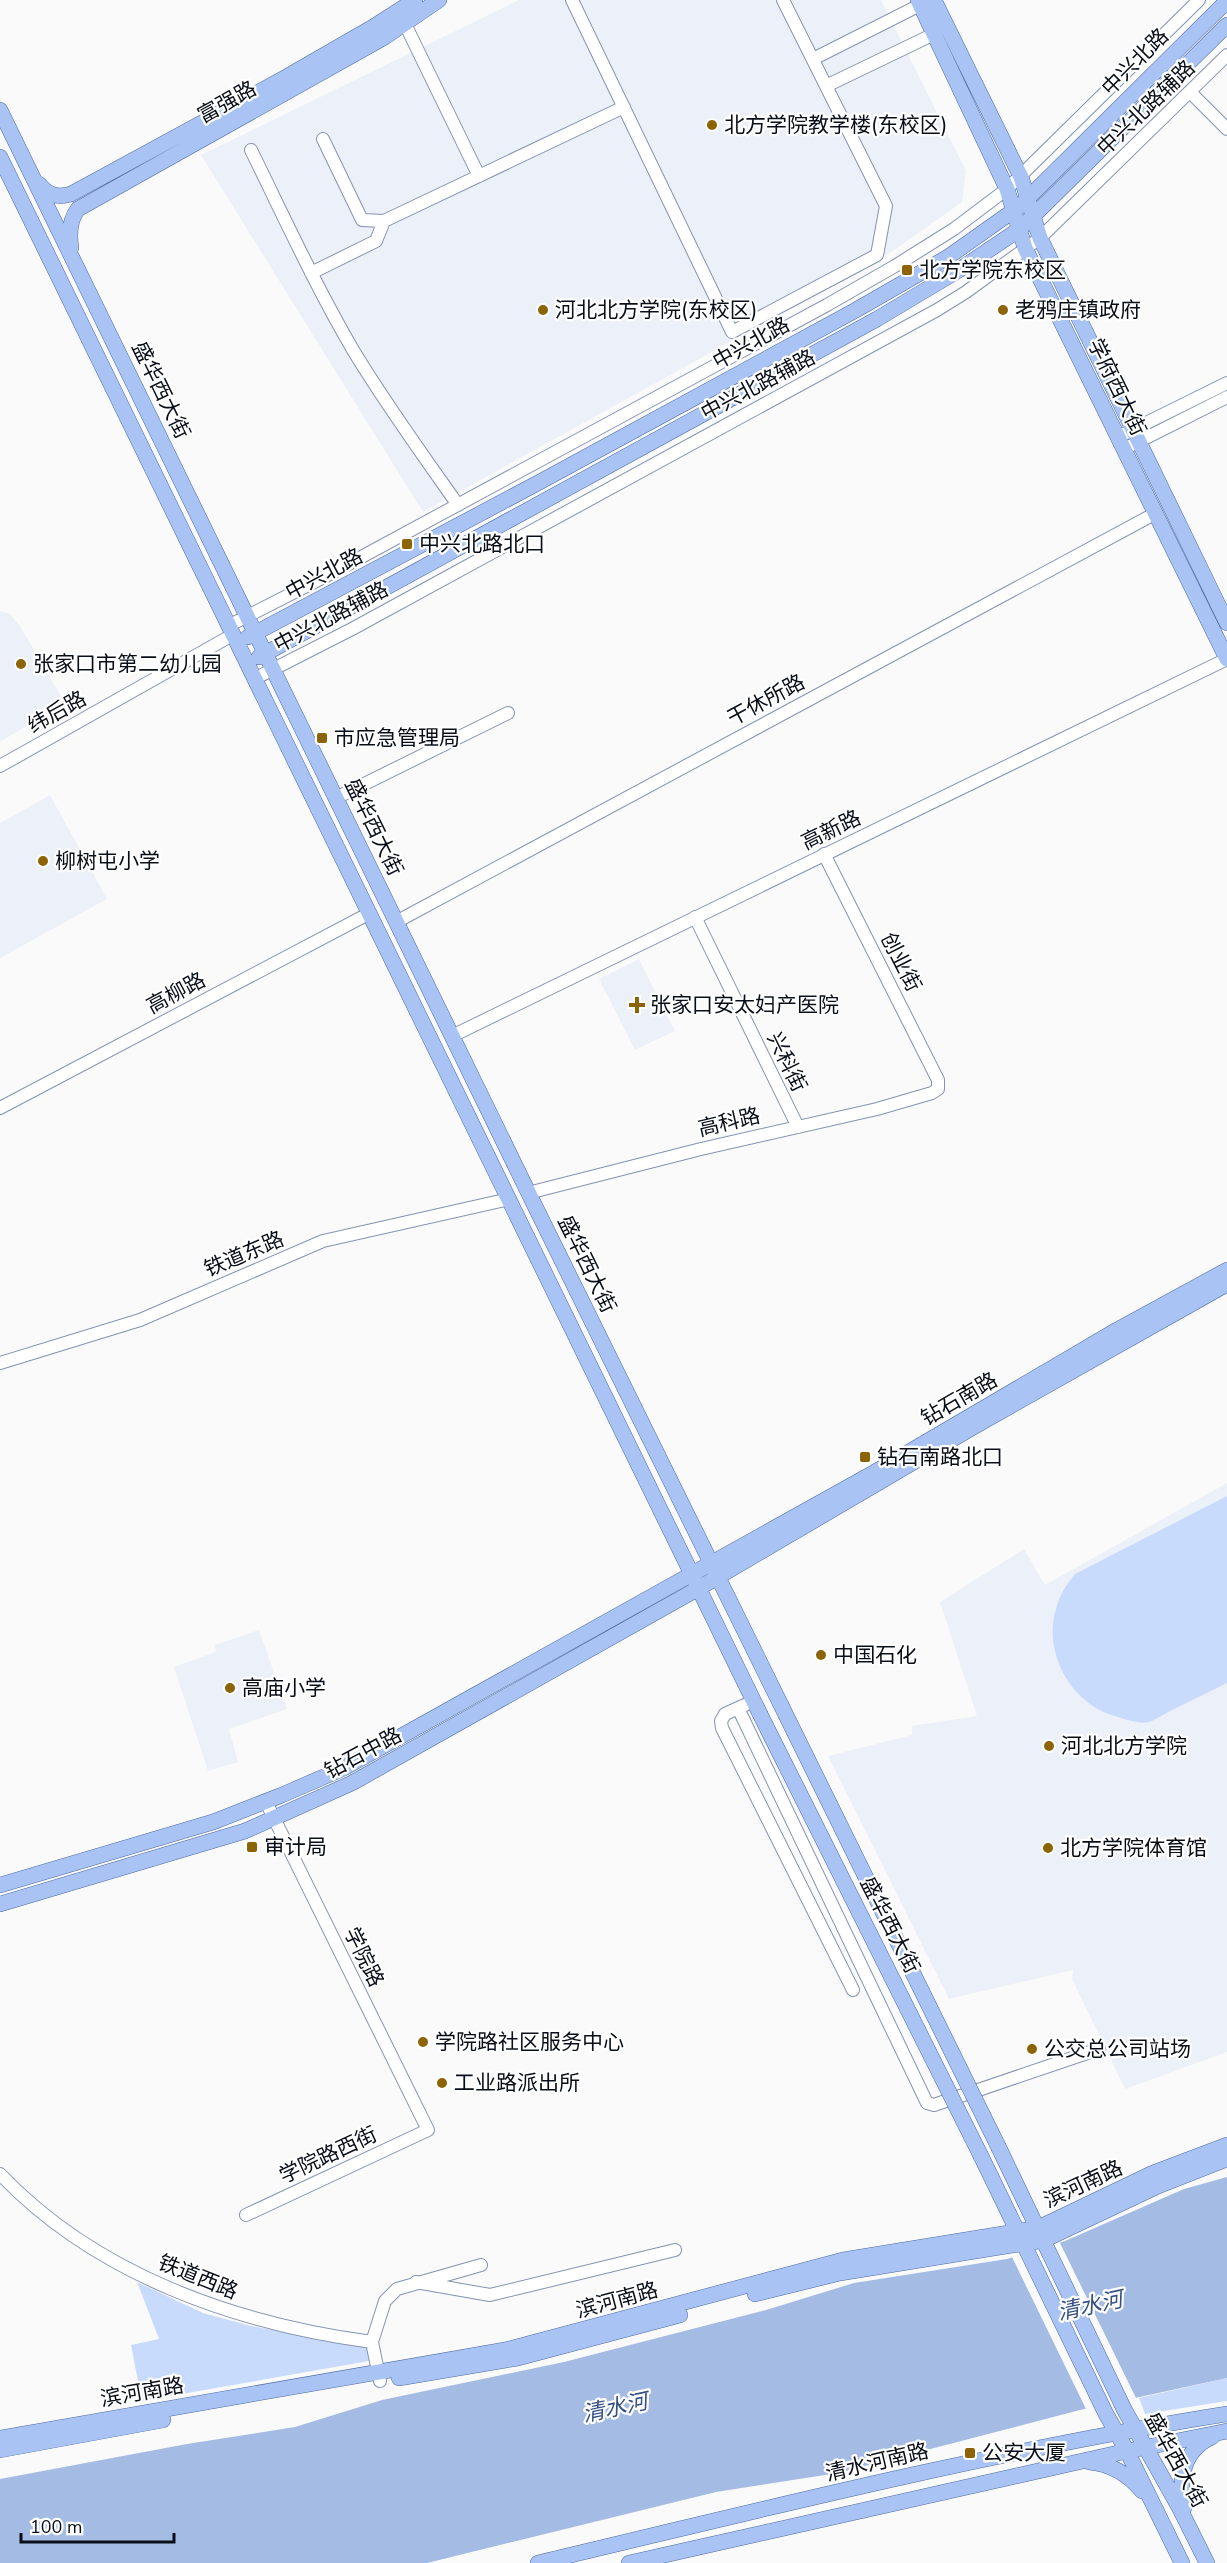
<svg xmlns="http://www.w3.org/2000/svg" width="1227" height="2563" font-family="'Nunito Sans','Noto Sans SC',sans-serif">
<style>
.built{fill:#ecf0f8}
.green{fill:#c9dbfc}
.water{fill:#a4bbe4}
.pier{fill:#fafafa}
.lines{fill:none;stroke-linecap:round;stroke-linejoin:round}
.minor-casing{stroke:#8493af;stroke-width:14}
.major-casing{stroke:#4c6aa2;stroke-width:16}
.minor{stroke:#fff;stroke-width:12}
.major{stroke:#a9c4f4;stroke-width:15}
.major-bridge-casing{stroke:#4c6aa2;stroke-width:16;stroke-linecap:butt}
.major-bridge{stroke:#a9c4f4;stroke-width:15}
.poi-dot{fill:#8c6406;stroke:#fff;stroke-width:2}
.labels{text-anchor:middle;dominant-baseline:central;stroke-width:4.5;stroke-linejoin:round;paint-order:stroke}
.street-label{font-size:21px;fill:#080e18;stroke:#fff}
.poi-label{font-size:21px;fill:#080e18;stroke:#fff;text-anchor:start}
.water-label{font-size:22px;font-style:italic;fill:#335084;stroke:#fff}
</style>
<rect width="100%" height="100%" fill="#fafafa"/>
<path class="built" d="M519,0h362l85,171 -4,31 -72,51 -467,259 -222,-357z
M0,611l10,3 10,12 45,77 -65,39z
M50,795l57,104 -107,59v-135z
M639,959l36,72 -40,19 -36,-71z
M1227,1483v569l-102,37 -53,-110 1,-9 -124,29 -121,-243 84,-21v-9l65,-10 -37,-114 84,-53 21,36z
M259,1630l28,79 -58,20 9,33 -30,9 -34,-104 42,-15 -1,-7z"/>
<path class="green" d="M1227,1496v187c-19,9 -38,19 -57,28 -6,3 -14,9 -21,11 -9,2 -22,-2 -31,-5 -47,-11 -77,-66 -61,-111 3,-12 10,-22 18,-32z
M137,2282l66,31 48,13 116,22 2,13 -227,40 -11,-56 28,-6z
M1227,2378v23l-82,13 -6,-16z"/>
<path class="water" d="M1227,2177v201l-147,32 -242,63 -122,19 -289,71h-427v-84l187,-35 108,-17 87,-27 182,-38 202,-52 88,-27 153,-24 58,-18 119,-52z"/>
<path class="pier" d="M1059,2241l77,157 -50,11 -75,-154z"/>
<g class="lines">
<g class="minor-casing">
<path id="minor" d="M572,0l160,332 145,-77 9,-49 -103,-206
M405,24l74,152
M813,59l107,-54
M826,86l108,-52
M1190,92l37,37
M323,139l39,81 22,1
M251,150c33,67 64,135 102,200 32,53 69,104 105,155
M311,273l65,-32 8,-20 240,-114
M1118,437l109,-54
M1124,449l103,-52
M230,625l100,-51 497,-269 68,-39 59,-37 53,-40 192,-189
M256,678l96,-49 585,-319 29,-18 74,-54 187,-183
M0,766l227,-128
M336,798l172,-85
M695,917l103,210
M396,922l760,-409
M452,1036l775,-377
M0,1108l370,-195
M528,1193l173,-44 176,-40 55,-16 6,-4v-9l-114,-226
M0,1363l140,-43 183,-79 186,-42
M745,1705l-20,9 -4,7 1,7 131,262
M738,1708l189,395 7,2 165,-56
M0,2174c96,101 237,150 372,168l8,39
M246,2215l182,-85 -162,-328
M416,2282l74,13 185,-45
M372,2342l13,-41 12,-12 84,-24"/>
</g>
<g class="major-casing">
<path id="major" d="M918,0l89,189 18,59 202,411
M934,0l87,177 19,61 187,385
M0,110l532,1090 249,505
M0,157l760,1557
M39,184c9,11 18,14 32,10l217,-118 85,-49 42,-27
M71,248c-2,-14 -2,-28 7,-39l307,-172 54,-37
M248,637l288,-153 320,-174 92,-53 72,-51 207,-205
M259,657l618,-338 82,-49 61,-41 207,-204
M0,1885l213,-63 69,-27 62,-27 531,-296 242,-142 110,-60
M0,1904l245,-73 107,-48 347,-195 276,-162 252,-142
M999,2148l125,261 55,98 28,56
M981,2156l125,258 21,37 55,112
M755,2294l85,-21 204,-33 114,-54 69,-27
M399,2378l119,-20 162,-43
M0,2438l505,-88 338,-90 195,-32 115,-55 74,-28
M0,2450l163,-30
M1089,2462c22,2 39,12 53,29
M1184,2508c-6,-29 -1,-58 28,-71
M538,2563c229,-55 457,-112 689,-149
M629,2563l498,-112 100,-20"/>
</g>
<use href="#minor" class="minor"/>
<use href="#major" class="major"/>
<g class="major-bridge-casing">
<path id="major-bridge" d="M781,1705l218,443
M760,1714l221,442"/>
</g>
<use href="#major-bridge" class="major-bridge"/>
</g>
<g class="poi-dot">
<circle cx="712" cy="125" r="6"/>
<rect x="901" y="264" width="12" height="12" rx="3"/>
<circle cx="543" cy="310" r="6"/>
<circle cx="1003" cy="310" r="6"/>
<rect x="401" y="538" width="12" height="12" rx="3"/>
<circle cx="21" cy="664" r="6"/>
<rect x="316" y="732" width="12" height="12" rx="3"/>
<circle cx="43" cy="861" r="6"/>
<path d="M634 996h6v6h6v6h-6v6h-6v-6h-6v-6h6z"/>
<rect x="859" y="1451" width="12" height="12" rx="3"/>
<circle cx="821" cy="1655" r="6"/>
<circle cx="230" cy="1688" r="6"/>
<circle cx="1049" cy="1746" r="6"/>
<rect x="246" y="1841" width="12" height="12" rx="3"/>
<circle cx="1048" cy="1848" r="6"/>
<circle cx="423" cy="2042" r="6"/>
<circle cx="1032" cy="2049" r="6"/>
<circle cx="442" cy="2083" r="6"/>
<rect x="964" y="2447" width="12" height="12" rx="3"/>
</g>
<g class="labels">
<g class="street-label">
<text transform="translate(1135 62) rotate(-45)">中兴北路</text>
<text transform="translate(227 102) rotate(-29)">富强路</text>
<text transform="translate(1146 108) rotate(-44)">中兴北路辅路</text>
<text transform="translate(751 343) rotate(-29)">中兴北路</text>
<text transform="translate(758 385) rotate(-28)">中兴北路辅路</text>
<text transform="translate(1117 387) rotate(64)">学府西大街</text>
<text transform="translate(161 390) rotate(64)">盛华西大街</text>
<text transform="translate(324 574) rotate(-28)">中兴北路</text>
<text transform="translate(331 617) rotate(-28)">中兴北路辅路</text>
<text transform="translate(766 700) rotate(-28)">干休所路</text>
<text transform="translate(57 712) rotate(-29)">纬后路</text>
<text transform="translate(374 827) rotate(64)">盛华西大街</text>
<text transform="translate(831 830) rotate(-26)">高新路</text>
<text transform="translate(901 962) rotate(63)">创业街</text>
<text transform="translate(176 993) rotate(-28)">高柳路</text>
<text transform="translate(787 1062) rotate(64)">兴科街</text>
<text transform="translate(729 1122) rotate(-13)">高科路</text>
<text transform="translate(244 1254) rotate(-23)">铁道东路</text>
<text transform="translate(587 1264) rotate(64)">盛华西大街</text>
<text transform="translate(959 1399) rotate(-30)">钻石南路</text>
<text transform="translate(363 1753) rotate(-28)">钻石中路</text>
<text transform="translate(890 1925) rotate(63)">盛华西大街</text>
<text transform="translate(364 1957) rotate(64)">学院路</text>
<text transform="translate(328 2155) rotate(-25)">学院路西街</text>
<text transform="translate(1083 2184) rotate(-25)">滨河南路</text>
<text transform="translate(198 2277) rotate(22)">铁道西路</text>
<text transform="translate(617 2300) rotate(-15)">滨河南路</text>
<text transform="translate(142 2392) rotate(-10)">滨河南路</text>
<text transform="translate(1176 2460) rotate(61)">盛华西大街</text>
<text transform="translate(877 2462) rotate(-13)">清水河南路</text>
</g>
<g class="poi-label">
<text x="724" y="125">北方学院教学楼(东校区)</text>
<text x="919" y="270">北方学院东校区</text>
<text x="555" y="310">河北北方学院(东校区)</text>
<text x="1015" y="310">老鸦庄镇政府</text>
<text x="419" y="544">中兴北路北口</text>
<text x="33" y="664">张家口市第二幼儿园</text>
<text x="334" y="738">市应急管理局</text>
<text x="55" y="861">柳树屯小学</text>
<text x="650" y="1005">张家口安太妇产医院</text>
<text x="877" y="1457">钻石南路北口</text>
<text x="833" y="1655">中国石化</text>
<text x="242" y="1688">高庙小学</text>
<text x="1061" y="1746">河北北方学院</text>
<text x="264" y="1847">审计局</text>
<text x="1060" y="1848">北方学院体育馆</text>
<text x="435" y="2042">学院路社区服务中心</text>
<text x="1044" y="2049">公交总公司站场</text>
<text x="454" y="2083">工业路派出所</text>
<text x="982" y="2453">公安大厦</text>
</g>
<g class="water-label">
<text transform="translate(1090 2306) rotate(-12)">清水河</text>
<text transform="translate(615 2408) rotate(-12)">清水河</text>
</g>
</g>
<path d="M21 2533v9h153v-9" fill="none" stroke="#080e18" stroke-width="3"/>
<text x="30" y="2533" font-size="18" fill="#080e18" stroke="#ffffff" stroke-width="4.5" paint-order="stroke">100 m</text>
</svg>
